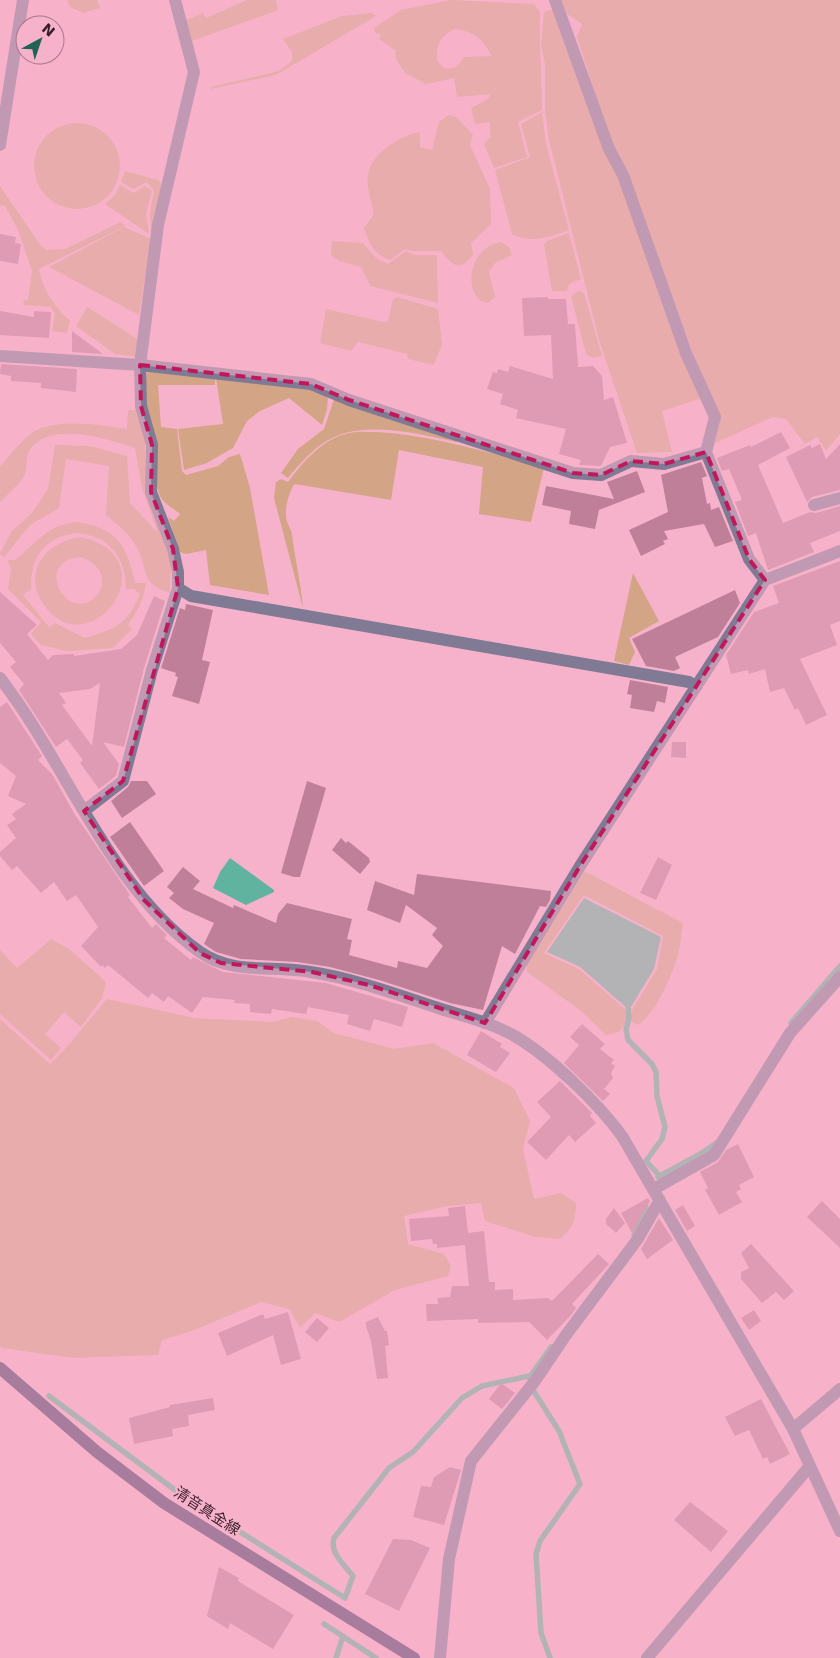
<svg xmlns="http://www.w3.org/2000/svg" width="840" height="1658" font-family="'DejaVu Sans','Noto Sans JP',sans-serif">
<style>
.green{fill:#d3a485;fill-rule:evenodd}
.water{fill:#60b39e}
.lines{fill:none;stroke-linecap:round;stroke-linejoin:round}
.stream{stroke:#60b39e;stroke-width:5.5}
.building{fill:#c07f98;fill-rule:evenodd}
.minor{stroke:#807a94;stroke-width:12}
.major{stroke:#463a65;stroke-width:12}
.marked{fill:none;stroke:#c2185b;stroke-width:4;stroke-dasharray:10 6;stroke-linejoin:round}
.labels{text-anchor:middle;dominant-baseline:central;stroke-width:4.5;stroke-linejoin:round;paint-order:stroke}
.street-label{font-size:15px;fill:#371d27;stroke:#f7b2cb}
</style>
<rect width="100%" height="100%" fill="#f7b2cb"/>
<path class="green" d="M67,0h30l3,8 -17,5 -13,-6z
M247,0h29l2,10 -86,31 -6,-21 17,-7 3,5z
M451,0l83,4 6,8c-1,33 2,65 2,98l-24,12 9,35 -33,11 -10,-24 6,-7v-15l-15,2 -4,-16 17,-9 3,-5 -34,3 -3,-19 -28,6 -21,-11 -9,-14 -1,-9 -16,-11 2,-5 -6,-1 -1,-5 27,-18zM454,29c20,2 28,10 38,27l-28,1c-6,10 -9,12 -20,11l-7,-7c-1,-16 3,-24 17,-32z
M561,0h279v434l-14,17 -9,-14 -12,7 -19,-25 -13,-2 -58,26 5,-21 -110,-281 -33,-104 5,-13 -15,-10z
M553,9l149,389 -40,13 10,41 -35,1 -38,-113 -50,-200 -4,-30v-46l-4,-19 3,-33z
M372,13l4,3 -100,59 -66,14 1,-2 68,-16 13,-10v-9l-9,-13 59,-23z
M542,112l4,32 23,86c-19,7 -38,14 -57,4l-17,-64 35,-13 -9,-33z
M449,115l7,2 17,18 -3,10 20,44 1,35 -20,19 2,12c-14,18 -21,10 -32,-4h-28l-8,-2 -15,11c-16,-5 -21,-16 -26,-32l10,-14c-2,-11 -8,-27 -6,-39 2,-21 33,-40 52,-43v15l12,3 7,-28z
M34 166a43 43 0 1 1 86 0a43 43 0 1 1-86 0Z
M125,171l33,9 5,7 -12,48 -1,-22 4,-22 -7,-9 -14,7 -12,-7z
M120,185l14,8 11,-7 7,5 -6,22 3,21 -44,-30 10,-9z
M0,186l41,60 6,4 18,-1 56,-27 4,4 -86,43c4,22 16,38 31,52l-3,12 -15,-2 3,-18 -5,-6 -27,-2 1,-5h4l4,-29 -14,-41 -13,-24 -5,-1z
M124,227l27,12 -12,76 -90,-48z
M569,233l12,46 -12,5 -2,7h-15l-8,-46 3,-4z
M332,241l31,2 14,16 11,5 18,-13 8,4h23l1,48 -68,-17 -9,-19 -22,-6 -8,-6z
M501,242l8,5 3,8 -17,8 -6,9 6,25 -7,6c-20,-3 -20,-32 -10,-46 6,-9 14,-13 23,-15z
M578,291l6,2 18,63 -9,2 -7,-4 -15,-58z
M397,297l41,12 4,35 -8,21 -26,-6 -1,-5 -49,-12 -7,9 -31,-8 6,-34 58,13 4,-1 5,-22z
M87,307l52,33 -3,17 -21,-3 -39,-28z
M148,371l67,6v8h-57l3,42 16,2 5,42 4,4 32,-9 11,-9 11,-3 10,34 19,107 -59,-10 -4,-35 -20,4 -6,-2 -12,-35 6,4 6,-7c-6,-5 -17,-11 -20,-18 -7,-16 -20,-113 -12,-125z
M216,378l77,6 35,10 -1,16 -5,15 -33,-27 -29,13 -13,10 -14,27 -26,15 -23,7 -6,-41 45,-5z
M334,399l123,41 -1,2c-35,-8 -88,-21 -122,-5 -18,8 -34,26 -46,41l-7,-5 17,-24 26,-20z
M128,410h8l9,29 1,52 22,57 3,21 -1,24c-34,-11 -19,-25 -36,-50 -7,-11 -17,-19 -28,-28l3,-49 -43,-7 -7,49 -29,17 -26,32 -4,-3 11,-22 21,-19 16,-24 7,-44 35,1 37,10 3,47 28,30 -16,-45 -7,-40c-27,-9 -86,-28 -105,2 -5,7 -2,18 -6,26 -5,9 -17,19 -24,26v-35c8,-10 27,-34 39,-38 27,-10 60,-4 88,0z
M378,432c57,4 110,20 166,36l-13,54 -52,-8 4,-47 -84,-17 -8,50 -96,-16c-6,6 -10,24 -9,33 0,6 6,12 6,18 3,25 9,48 11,73l-29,-110 2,-16 5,-3 7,3c15,-20 35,-44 61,-49 9,-2 19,-1 29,-1z
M77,522c40,6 50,23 58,61h11c-2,16 -9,29 -18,42l4,4 -19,19 -46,3 -26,-6 -10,-11 10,-12 -33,-33 3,-20 -4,-9h8c23,-18 31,-35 62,-38zM77,533c32,3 49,24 49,56h8l6,5c-13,31 -25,35 -55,44l-30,-15 -6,4 -26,-32 8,-6c-1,-31 14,-53 46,-56z
M81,537c93,22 5,135 -39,65 -20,-33 7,-61 39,-65zM80,557c17,4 30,22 17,38 -28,32 -66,-33 -17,-38z
M633,573l26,48 -30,17 6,14 -6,13 -15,-4z
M584,871l99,52c-2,11 -2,24 -6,35 -6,20 -22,56 -39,67l-6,-3 -1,-8 2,-6 24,-39 6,-33 -79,-41 -40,58 35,16 48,42v10l-8,11 -13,3 -26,-25 -53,-38v-9z
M51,939l18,10 37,33 -4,16 -21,29 -17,-15 -19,22 16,14 -10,12 -51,-46v-64l17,18z
M107,999l88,19 79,4 17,-5 26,4 17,12 60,16 39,-6 81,45 16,33 -7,28 11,50 27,-6 15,10c0,16 -3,25 -16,36l-25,-2 -50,-16 -4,-18 -33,3 -44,10 4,28 36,10 7,12 -3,10 -53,14 -56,32 -24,-9 -15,15 -11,-19 -28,-7 -69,29 -30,9 -4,15 -85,3 -71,-10 -2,-2v-327l50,45 14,-14z"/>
<path class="water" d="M230,858l44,32v2l-28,13 -33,-17 7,-16z
M584,898l77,39 -7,32 -25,41 -49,-43 -33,-15z"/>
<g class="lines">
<path class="stream" d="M628,1005l1,14 -3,10 2,11 24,24 4,8 1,24 8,31 -3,12 -16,22 13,14
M791,1023l49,-57
M658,1177l44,-24 14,-10
M634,1235l12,-28
M529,1378l22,-31
M535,1393l24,38 21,53 -40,57 -4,13 5,79 9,25
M49,1396l134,100 162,102 8,-22c-8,-10 -24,-24 -19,-38l55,-70 24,-16 49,-54 20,-12 47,-10
M324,1624l52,34
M336,1658l7,-22"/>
</g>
<path class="building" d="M0,234l16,3 -1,6 6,1 -3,20 -18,-3z
M548,297v2h18l2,25h7l3,43 15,-1 9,10 2,24 9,-3 14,46 -17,4 -9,19 -22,-1 2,-5 -22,-6 7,-25 -50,-11 2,-8 -18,-6 3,-10 -16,-5 6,-17 4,1 1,-4 10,3 2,-6 43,13 -2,-44 -27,1 -2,-38z
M0,311l34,6v-6l17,1 -2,26 -49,-3z
M72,331l31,23 -31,-2z
M1,364l76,5 -1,23 -35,-4v-5l-30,-2v-5l-11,-2z
M781,432l9,16 -32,17 25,58 27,-11 6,1 24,-7v25l-30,12 4,9 -46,18 -12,-37 -8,3 -13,-34 7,-2 -13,-31 -7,2 -5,-13 33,-13 1,2z
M820,444l6,15 14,-15v46l-28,7 -5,5 -21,-45 24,-12 2,3z
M701,462l6,14 -5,2 5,26 3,-1 1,7 8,-3 14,34 -18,6 -11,-23 -40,7 4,8 -5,2 2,3 -24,12 -12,-26 39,-18 -7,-37z
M637,471l8,21 -46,18 -4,19 -26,-5 2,-13 -29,-6 4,-19 68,13 -7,-17z
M840,561v60l-10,4 7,20 -37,14 27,56 -21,10 -8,-17 -3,2 -11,-22 -14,4 -5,-23 -16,5 -1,-4 -17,4 -5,-19 28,-43 25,-9 -6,-17z
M735,590l5,13 -22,34 -43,20 5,11 -6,3 -28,-5 -14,-27z
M0,592l37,33 -10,9 21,26 5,-5 21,-1v2l47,-7 16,-14 17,-39 11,5 -21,67 -20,79 -21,-5 16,22 -3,12 -17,13 -19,-26 3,-3 -16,-21 -11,8 -37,-57 5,-6 -14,-17 6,-5 -16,-19zM100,683l-4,32 -4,31 -30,-41 4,-2 -7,-10 31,-4z
M186,604l27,6 -11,50 8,2 -11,42 -27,-8 6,-19 -3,-1 1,-3 -15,-5 19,-60 5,2z
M630,680l38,7 -3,16 -8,-2 -3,11 -24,-4 2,-13 -5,-1z
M7,702l35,54 -4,4 14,14 22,39 56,82 -2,2 24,31 4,-4 11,11 -3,3 27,22 2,-3 30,15 103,11 82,24 -6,20 -28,-8 -4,12 -23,-7 2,-9 -41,-8 -2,7 -34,-5 -1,5 -21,-2v-8l-16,-1 1,-3 -32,-3 -11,16 -24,-17 -4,6 -12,-9 -4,5 -40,-33 -3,3 -3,-3 -1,2 -20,-21 17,-19 -22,-32 -9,6 -13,-19 -13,11 -24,-27 -5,4 -12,-14v-4l16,-14 -9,-13 9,-6 -4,-5 14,-10 -18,-8 8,-20 -16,-13v-56z
M672,742h14v16l-15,-1z
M131,781h16l9,13 -34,24 -11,-17 17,-14z
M307,781l19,7 -26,89h-6l-13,-4z
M130,822l34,49 -20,15 -34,-49z
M341,838l5,5 2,-2 21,17 1,4 -10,12 -28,-24z
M658,857l14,8 -16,35 -16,-7z
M183,867l17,14 -7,8 40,19 1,-3 42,18 2,-9 9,-11 65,16 -5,20 5,1 -3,15 48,13 1,-7 29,7 16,-22 -11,-11 5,-7 -31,-23 -6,18 -33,-13 8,-29 39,14 3,-21 134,17 -1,9 -4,7 -6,-1 -25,48 -13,-8 -19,64 -33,-7 -71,-23 -49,-13 -33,-5 -56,-3 -25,-7 -12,-8 10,-21 -31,-14 -14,-11 5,-5 -7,-6z
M582,1024l23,20 -5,5 14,11 -3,3 4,3 -4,7 2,5 -9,11 6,5 -7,7 -39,-38 15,-18 -9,-8z
M481,1031l21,13 -2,3 10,6 -14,19 -29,-17z
M560,1081l32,32 -2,3 6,7 -21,19 -6,-7 -23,25 -19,-18 24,-25 -14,-15z
M738,1144l16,33 -15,8 2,4 -5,3 6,10 -23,13 -14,-25 3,-2 -8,-16 18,-10 8,-12z
M648,1198l2,3 -18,32 -11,-20z
M822,1201l18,18v29l-33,-31z
M683,1205l12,21 -8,5 -12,-21z
M465,1206l3,27 16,-2 5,51h6v8l18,-1v11l35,-2 4,3 46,-47 11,10 -37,40 4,4 -4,6 -25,26 -18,-18 -51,1v-4l-51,2 -1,-17h12l-1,-6 13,-1 2,-11h17l-4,-41 -28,3v-4h-4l-1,-5 -21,2 -2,-22 40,-3 -1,-8z
M614,1208l11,15 -9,10 -10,-9v-5z
M659,1218l14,22 -26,19 -6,-10z
M751,1244l43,47 -10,9 -8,-8 -14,11 -21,-24v-7l8,-4 -8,-15z
M754,1310l7,11 -12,9 -8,-12z
M288,1312l13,47 -20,6 -8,-30 -46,21 -9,-23 45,-19 2,5z
M378,1317l7,14h2l2,14 -4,1 3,32 -11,1 -6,-38 -5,-15v-4z
M317,1318l12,10 -12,14 -12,-10z
M501,1383l14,10 -13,16 -13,-10z
M213,1398l2,12 -27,5 1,11 -17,3 1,7 -39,8 -5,-26 41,-11v-2z
M761,1399l29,55 -20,10 -3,-7 -4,2 -14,-29 -14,6 -10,-19z
M450,1467l11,3 -17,55 -31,-8 8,-31 10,1 3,-10z
M690,1502l38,29 -17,21 -37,-32z
M393,1539l18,1 19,8 -31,63 -34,-17z
M219,1567l20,11 -1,3 56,34 -21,34 -43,-26 -2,6 -21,-13z"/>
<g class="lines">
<path class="minor" d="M555,0l54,149 14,26 63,178 29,64 -9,35 43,107 16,21 75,-29
M0,145l23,-145
M0,356l140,9 171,19 38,16 224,73 28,2 30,-14 33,3 42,-12
M814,505l26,-7
M178,588l13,8 498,86 8,4
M0,678c67,86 109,210 200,274 32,23 74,13 111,20 45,7 87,23 130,37 26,8 54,15 77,29 34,21 80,65 104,98l171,293 47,102
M84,811l39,-30 29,-111 26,-82v-16l-5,-23 -22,-57 1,-47 -11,-39 -1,-41 18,-140 36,-153 -19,-72
M485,1023l95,-157 185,-286
M654,1189l60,-34 76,-122 50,-56
M793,1429l47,-40
M440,1658l9,-99 22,-98 64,-80 31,-46 71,-95 23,-40
M647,1658l162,-191"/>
<path class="major" d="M0,1368l97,84 67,51 250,155"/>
</g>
<path d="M0 0H840V1658H0ZM140,365l171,19 38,16 224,73 28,2 30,-14 33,3 42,-12 43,107 16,21 -185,286 -95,157 -116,-38 -57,-13 -91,-9 -21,-10 -56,-53 -60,-89 39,-30 55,-193 -5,-39 -22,-57 1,-47 -11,-39z" fill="#f7b2cb" fill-opacity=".55" fill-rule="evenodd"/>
<path class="marked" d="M140,365l171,19 38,16 224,73 28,2 30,-14 33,3 42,-12 43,107 16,21 -185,286 -95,157 -116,-38 -57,-13 -91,-9 -21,-10 -56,-53 -60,-89 39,-30 55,-193 -5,-39 -22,-57 1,-47 -11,-39z"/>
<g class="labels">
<g class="street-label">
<text transform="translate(207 1511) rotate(33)">清音真金線</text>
</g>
</g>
<g transform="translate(40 40) rotate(40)"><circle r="24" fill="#f7b2cb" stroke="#aa7689"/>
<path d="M0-4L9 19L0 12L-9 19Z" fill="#1f6354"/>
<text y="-8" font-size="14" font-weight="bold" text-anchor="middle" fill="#371d27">N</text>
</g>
</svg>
